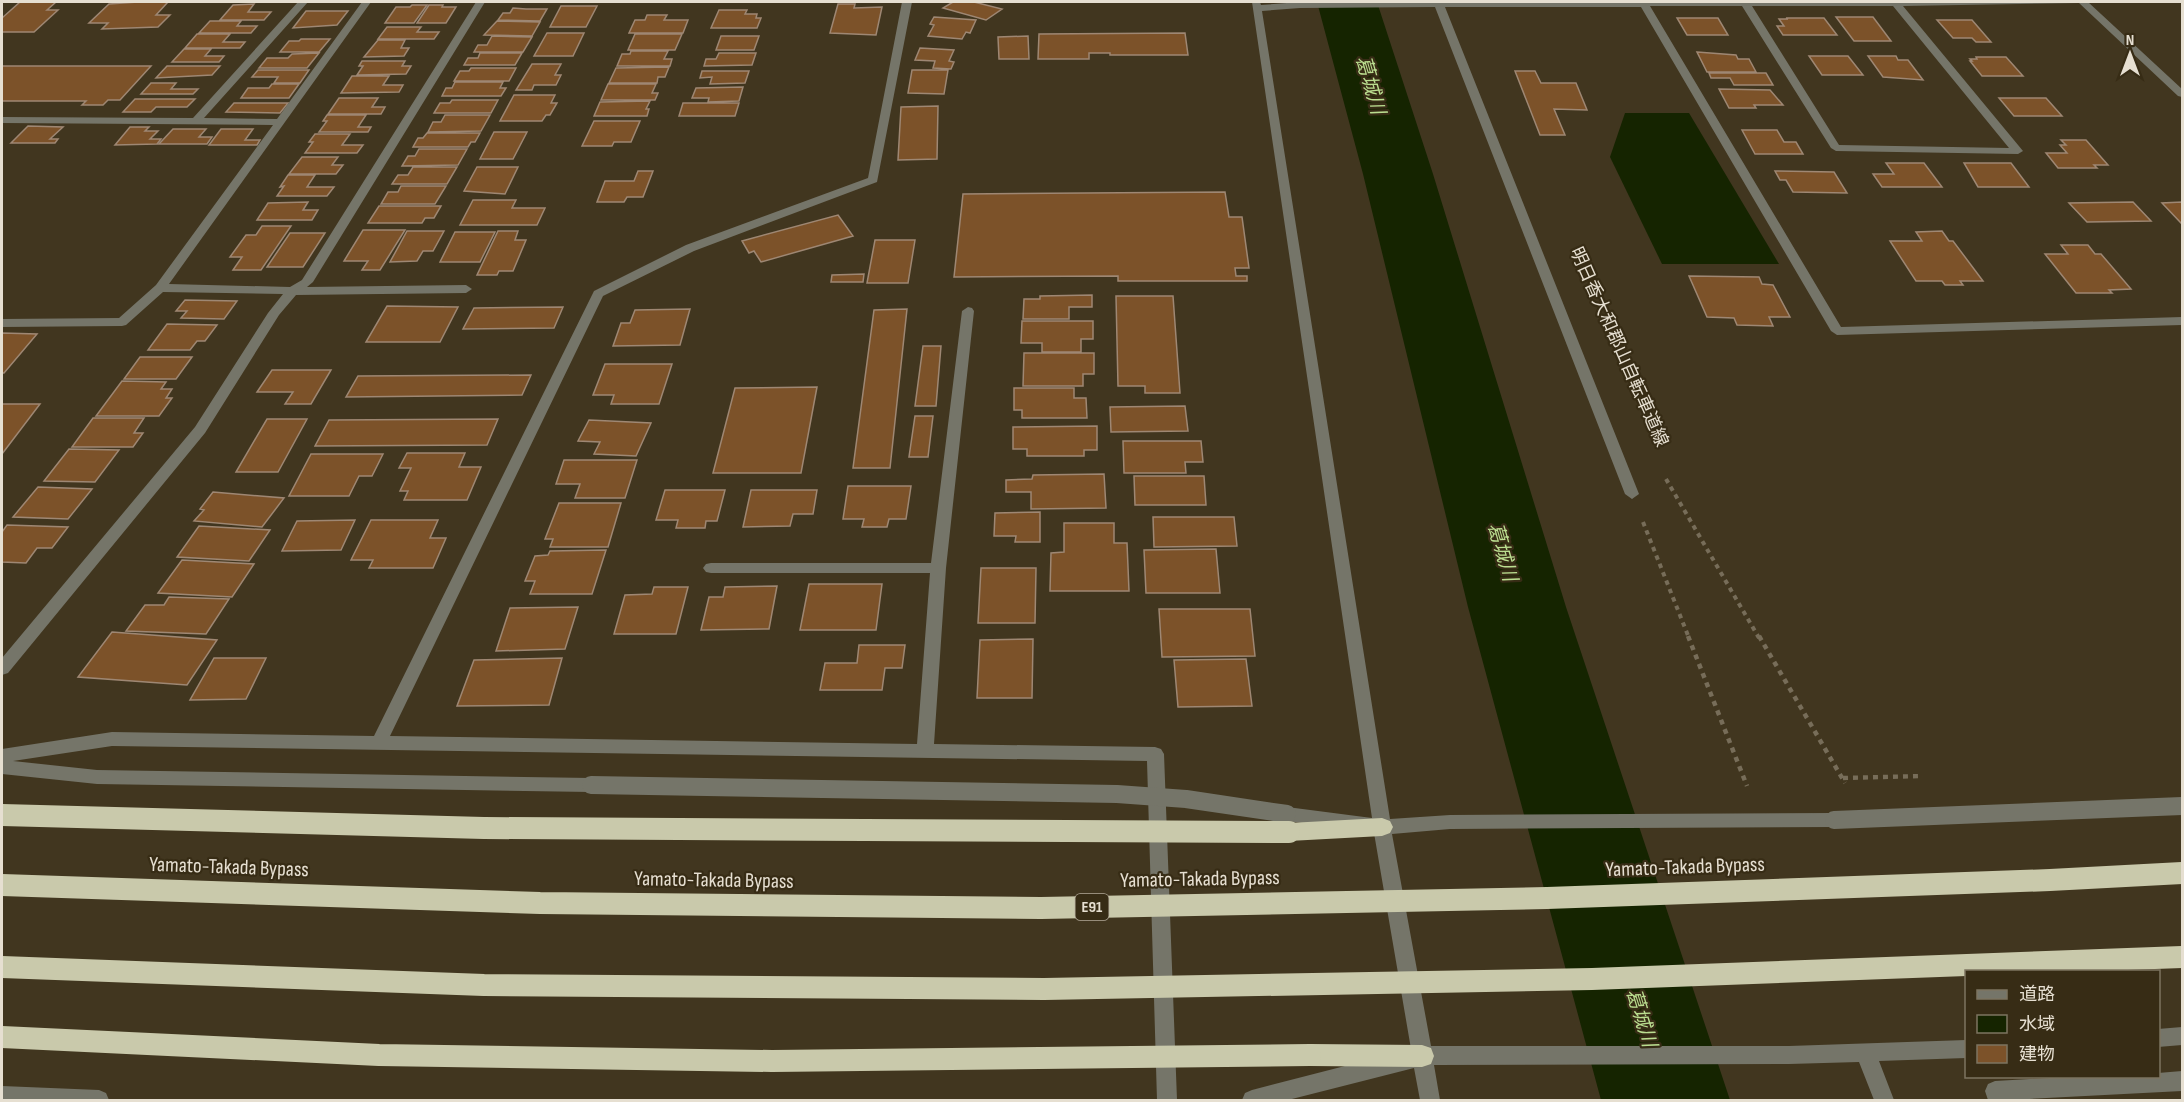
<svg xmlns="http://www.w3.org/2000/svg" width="2184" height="1102" font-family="'Sofia Sans Condensed','Noto Sans JP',sans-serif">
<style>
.water{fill:#152400}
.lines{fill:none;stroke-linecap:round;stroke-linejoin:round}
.river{fill:#152400;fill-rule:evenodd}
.building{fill:#7c5229;stroke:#9e8773;stroke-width:1.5}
.path-far1{stroke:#776d59;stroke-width:4;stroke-dasharray:4.5 4.5;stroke-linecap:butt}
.path{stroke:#776d59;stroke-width:4.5;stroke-dasharray:5 5;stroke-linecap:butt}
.minor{fill:#757569;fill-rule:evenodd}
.highway{fill:#c9c9ab;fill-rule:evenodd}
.minor-bridge{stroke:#757569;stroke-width:18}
.highway-bridge{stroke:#c9c9ab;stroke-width:22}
.labels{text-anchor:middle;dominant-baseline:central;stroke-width:4.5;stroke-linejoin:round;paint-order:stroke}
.shield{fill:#372c15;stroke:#b2a999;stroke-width:1.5}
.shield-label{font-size:16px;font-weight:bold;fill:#e6dfd1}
.street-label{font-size:18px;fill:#e6dfd1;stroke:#372c15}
.water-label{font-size:20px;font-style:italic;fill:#bbde90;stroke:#372c15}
.near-street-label{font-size:21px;fill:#e6dfd1;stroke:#372c15}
</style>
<rect width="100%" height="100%" fill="#41361f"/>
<path class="water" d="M1625,113h64l90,151h-117l-52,-107z"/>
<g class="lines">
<path class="river" d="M1317,2h60l56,172 133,433 164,493h-129l-133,-493 -105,-433z"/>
</g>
<path class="building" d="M20,2h36l-9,8h11l-24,22h-32v-14z
M138,2h30l-12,13h14l-12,12 -56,2 6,-6h-19l20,-19z
M953,2h21l28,7 -16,11 -43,-12z
M254,4l-6,8h23l-7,8h-44l13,-15z
M838,4h17l-1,4 28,-1 -6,28 -46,-2z
M412,5h15l-13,18h-29l11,-16h14z
M429,5h14l-1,2h14l-10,16h-29z
M561,6h36l-11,21h-36z
M513,8l13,1h21l-7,12 -42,-1 5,-7h7z
M719,10h28l-2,4h12l-1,4h5l-4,10h-46z
M306,11h42l-11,14 -44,3z
M647,15h20l-3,5h24l-5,13h-54l6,-13h10z
M934,17l42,3 -6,13 -4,-1 -4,7 -34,-3 6,-11 -4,-1z
M1836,17h37l18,24h-37z
M1677,18h41l10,17h-41z
M1786,18h38l13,17h-54l-6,-9h7l-5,-7h9z
M1937,20h35l19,22h-15l-4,-4h-19z
M210,21h31l-4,5h20l-6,7h-52z
M497,21l43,1 -8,14 -48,-1z
M387,27h34l-4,5h22l-5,7h-56z
M547,33h37l-11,23h-39z
M1185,33l3,22h-78v-2h-21v6h-51l1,-25z
M197,34h33l-7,8h22l-5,6h-55z
M635,34h47l-7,16h-47z
M492,36l40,1 -9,15h-49l4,-7h9z
M721,36h38l-5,14h-38z
M1028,36l1,23h-30l-1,-22z
M301,39h29l-11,13h-39l9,-11h10z
M378,40h27l-4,8h8l-5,8 -40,1z
M920,48l34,2 -5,11 5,1 -3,7 -18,-1 2,-7 -20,-1z
M184,49h27l-6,7h19l-5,6h-47z
M631,51h37l-4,8h8l-2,7h-53l5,-12h8z
M1697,52l39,3 2,4h11l7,13h-49z
M319,53l-12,15h-48l8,-10h21l4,-4z
M480,53h42l-7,12h-51l4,-7h10z
M719,53h37l-4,12 -48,1 2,-7h10z
M1809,56h39l15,19h-41z
M1868,56h28l2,4h10l15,20 -40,-3z
M1976,57h30l17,19h-41l-12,-15h2l-2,-2h7z
M362,61h43l-3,5h9l-5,8 -49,1 6,-9h-4z
M532,64h29l-6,11h6l-5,10h-22l-2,5h-16z
M2,66h149l-31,34h-12l-5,5h-21l4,-4h-84z
M167,66h53l-8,9 -56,3z
M669,67l-4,10h-7l-1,6h-48l7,-15z
M471,68h45l-7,13h-55l6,-10h9z
M258,70h51l-9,13h-26l4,-6h-26z
M912,70h36l-4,24 -36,-1z
M702,71h47l-4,12 -35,1 2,-7 -12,1z
M1515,71h20l6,12h35l11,27 -33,-1 11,26h-25z
M1709,73h57l7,12h-39l-4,-7h-19z
M352,76h37l-6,9h20l-4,7 -58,1z
M455,82h48l-3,6h6l-5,8h-59l4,-8h6z
M151,83h25l-5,6h27l-5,5h-52z
M272,84h27l-10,14h-48l7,-10h21z
M608,84h48l-4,9h6l-3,7h-54z
M743,87l-4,14 -31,1 1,-4h-17l4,-10z
M1719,89l51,1 13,15h-29l2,3h-27z
M514,95h41l-4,8h6l-7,12h-4l-4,6h-42z
M339,98h39l-6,9h13l-4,7h-53z
M1999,98h47l16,18h-48z
M135,99h60l-8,8h-31l-5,5h-28z
M452,100h46l-7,13h-57l6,-10h10z
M650,101l-4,8h3l-2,7h-53l6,-14z
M234,103h54l-8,10 -54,-1z
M683,103h56l-4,13h-56z
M938,106l-1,53 -39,1 3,-53z
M327,115h39l-8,12h13l-3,5h-49l8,-11h-4z
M445,115h45l-9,16 -53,1 5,-10h8z
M594,121h46l-9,21h-17l-2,4h-30z
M28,126l35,1 -13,12h8l-3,4h-44z
M130,127h19l-4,4h13l-8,8h11l-4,5 -42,1z
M173,129h33l-7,8h13l-5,7h-48z
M221,129h32l-8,11h15l-3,5h-48z
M1742,130h35l7,12h12l7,12h-48z
M494,132h33l-14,27h-33z
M427,133h53l-5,9h-4l-3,5h-55l5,-9h5z
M315,134h35l-8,11h21l-6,8h-52l8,-11h-4z
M2061,140h25l22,25h-14l3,3h-39l-12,-15h21l-7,-8h6z
M419,149h48l-9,16 -56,1 6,-10h7z
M302,157h36l-6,8h11l-7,9h-47z
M1886,163h38l18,24h-60l-9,-13h21z
M1964,163h47l18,24h-51z
M413,167h44l-10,17h-55l6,-9h10z
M477,167h41l-13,27 -41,-3z
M638,171h15l-10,26h-16l-3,5h-27l8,-21h29z
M1775,171l59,1 13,21 -54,-1 -7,-12h-6z
M288,175h27l-8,12h27l-7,9h-50l7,-10 -4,1z
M401,186h45l-11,18h-54l7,-12h10z
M1225,192l4,25h13l7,51h-14l1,8h11v5h-129v-5l-164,1 9,-83z
M473,200h43l-4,8h33l-8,17h-77z
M308,202l-5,8h15l-6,10h-55l11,-17z
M2133,202l18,19 -64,1 -18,-19z
M2182,202v22l-20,-21z
M379,206h62l-7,12h-9l-3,5h-54z
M838,215l15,21 -92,26 -7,-11 -5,2 -7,-12z
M262,226h29l-30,44h-28l9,-13h-12l16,-22h10z
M363,230h42l-25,40h-18l6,-9h-24z
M407,231h37l-11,20h-10l-6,10 -27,1z
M498,231h20l-3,9h11l-13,31h-14l-2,4h-20z
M1942,231l7,10h4l30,40h-23l3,4h-18l-3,-4h-26l-26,-40h32l-6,-9z
M455,232h40l-15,30h-40z
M290,233h35l-22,34h-36z
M875,240h40l-7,43h-41z
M2061,245h27l7,9h6l30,35 -22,1 3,3h-36l-31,-39h23z
M864,274l-1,8h-32l1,-7z
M1689,276l70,1 3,7 11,1 17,32h-21l4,9 -36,-1 -3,-7 -27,-1z
M1092,295v12h-23v12h-46l1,-20h16v-3z
M1116,296h57l7,97h-35v-7h-27z
M185,300l52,1 -13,18 -43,-1 6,-7h-11z
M387,306l71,1 -18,35h-74z
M563,307l-9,21 -91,1 11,-21z
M690,309l-10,36 -67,1 8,-23h9l5,-13z
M907,309l-17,159h-37l21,-158z
M1022,321h71v18h-12v13h-39v-9h-21z
M167,324l50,1 -12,16h-8l-7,9h-42z
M2,333l35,1 -33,39h-2z
M923,346h18l-5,60h-21z
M1024,353h70v21h-11v12h-60z
M140,357h52l-16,22h-52z
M605,364h67l-13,40h-48l3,-9h-21z
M272,370h59l-20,34h-26l8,-12h-36z
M531,375l-9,20 -176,2 12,-21z
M122,381l44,1 -5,7h11l-6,9h6l-13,18h-63z
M817,387l-16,86h-88l22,-85z
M1014,388h60v10h12l1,20h-65v-8h-8z
M2,404h38l-38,50z
M1185,406l3,25 -77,1 -1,-25z
M915,416h18l-5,41h-19z
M93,418h51l-10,15h9l-10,14h-61z
M267,419h40l-29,53h-42z
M498,419l-11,26 -172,1 14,-26z
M589,420l62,3 -15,33 -42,-2 6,-12 -22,-1z
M1097,426v24h-13v6h-57v-7h-14v-22z
M1123,441h78l2,21h-18l1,11h-62z
M69,449l50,1 -24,32 -51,-1z
M407,453h58l-6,14h22l-14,33h-63l4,-9h-8l11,-23h-12z
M311,454h72l-11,22h-13l-10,20h-60z
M564,460h73l-12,38h-50l5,-14h-24z
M1104,474l2,34 -75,1v-17h-25v-12l26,-1 1,-4z
M1134,476h70l2,29h-71z
M848,486h63l-5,33h-17l-2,8h-25l2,-8h-21z
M38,487l54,2 -24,30 -55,-2z
M665,490h60l-8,31h-11l-1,7h-29l2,-8h-22z
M751,490h66l-4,24h-20l-3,12 -47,1z
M213,492l71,6 -22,29 -68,-6 10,-11 -4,-1z
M559,503h62l-13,44h-58l3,-8h-8z
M1040,512v30h-25l1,-6h-22l1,-23z
M1153,517h81l3,29 -83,1z
M355,520l-14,30 -59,1 15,-30z
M371,520h67l-8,18h16l-13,30h-64l4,-8h-22z
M1064,523h50v20h13l2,48h-79l1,-38 13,-1z
M7,525l61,2 -16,21h-15l-11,15 -24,-1v-30z
M199,526l71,4 -21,31 -72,-4z
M1216,549l4,44h-74l-2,-43z
M606,550l-14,44h-62l5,-13h-10l10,-25 13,-1 2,-4z
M182,560l72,4 -22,33 -74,-4z
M981,568h55l-1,55h-57z
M809,584h73l-6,46h-76z
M777,586l-8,43 -68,1 8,-33h14l2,-10z
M654,587h34l-12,47h-62l11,-39 27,-1z
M169,597l60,2 -23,35 -80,-3 19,-26h19z
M578,607l-13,42 -69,2 14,-43z
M1159,609h91l5,47 -93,1z
M112,632l105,8 -30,45 -109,-8z
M1033,639l-1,59h-55l3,-58z
M859,645h46l-3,23h-17l-3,22h-62l5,-27h32z
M214,658h52l-20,41 -56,1z
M562,658l-13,47 -92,1 17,-46z
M1246,659l6,47 -74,1 -4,-47z"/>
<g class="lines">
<path class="path-far1" d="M1666,479l93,159
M1643,522l46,116"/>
<path class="path" d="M1688,636l59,150
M1759,636l86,147
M1843,778l80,-2"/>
<path class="minor" d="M298,2h10l-104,116 73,1 85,-117h9l-202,282 121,3 12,-7 174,-278h9l-172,280 -6,5 159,-2 6,4 -6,4 -170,2 -17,20 -74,118 -197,240 -6,2v-17l193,-231 73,-114 15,-19 -120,-2 -37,33 -4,1 -120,1v-8l117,-1 37,-33 117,-160 -271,-2v-6l191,1z
M902,2h10l-35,180 -183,69 -91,45 -213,440 527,8 13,-171h-219l-5,-1 -3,-4 3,-4 5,-1h220l31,-252 6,-4 4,1 2,3 -28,257 -12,176 221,3 6,2 3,5 13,346h-20l-10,-339 -1035,-15 -99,15 84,9 494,8 6,2 3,5 -3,5 -6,2 -494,-8 -95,-10v-25l110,-17 262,4 220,-445 92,-46 182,-67z
M1252,2h8l1,3 39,-3h788l94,87v8l-4,-1 -99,-93 -176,3 120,145 -5,3 -182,-3 -5,-3 -89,-142h-92l191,321 341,-10v8l-345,10 -6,-4 -190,-324h-196l194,487 -7,5 -7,-5 -190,-487 -135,1 -38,3 128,808 60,-4 384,-2 6,2 3,5 -3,5 -6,2 -384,2 -58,5 39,212h358l177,-6v18l-87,3 15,39h-20l-15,-38 -70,2 -355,1 6,35h-20l-6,-32 -126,32h-46l3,-7 7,-3 159,-41 -37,-216 -87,-12 -6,-2 -3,-5 3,-5 6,-2 85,11zM1752,6h141l116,142 -170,-3z
M2182,1027v18l-24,2v-18z
M2182,1071v20l-174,9h-20l-3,-9 3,-7 7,-3 88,-5h75v-3z
M2,1086l97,4 7,3 3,7h-107z"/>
<path class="highway" d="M1382,818l8,3 3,6 -3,6 -8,3 -93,5 -8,-3 -3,-6 3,-6 8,-3z
M1310,1044l112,1 9,3 3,8 -3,8 -9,3 -112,-1 -9,-3 -3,-8 3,-8z"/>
<path class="minor-bridge" d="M591,785l526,9 69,5 101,15
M1834,820l348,-14"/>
<path class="highway-bridge" d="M2,815l482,13 805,4
M2,885l538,18 501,5 506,-10 503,-18 132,-7
M2,967l482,18 560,4 548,-10 590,-22
M2,1037l377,18 393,6 538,-6"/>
</g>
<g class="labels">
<rect class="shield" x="1075.5" y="894" width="33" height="26" rx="4.5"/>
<g class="shield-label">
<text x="1092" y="907">E91</text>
</g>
<g class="street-label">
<text transform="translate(1619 347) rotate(66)">明日香大和郡山自転車道線</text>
</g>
<g class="water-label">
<text transform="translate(1370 85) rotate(74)">葛城川</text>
<text transform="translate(1502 552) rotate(74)">葛城川</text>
<text transform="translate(1641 1018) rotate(73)">葛城川</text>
</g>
<g class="near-street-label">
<text transform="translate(229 867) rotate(2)">Yamato-Takada Bypass</text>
<text transform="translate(1685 867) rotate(-2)">Yamato-Takada Bypass</text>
<text transform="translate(1200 879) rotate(-1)">Yamato-Takada Bypass</text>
<text transform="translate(714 880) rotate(1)">Yamato-Takada Bypass</text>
</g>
</g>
<rect width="2184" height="1102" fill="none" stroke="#e6dfd1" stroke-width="6"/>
<rect x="1965" y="970" width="195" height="108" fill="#372c15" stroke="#7d7460" stroke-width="1.5"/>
<rect x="1977" y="990" width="30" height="9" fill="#757569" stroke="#7d7460" stroke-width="1.5"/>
<text x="2019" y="1000" font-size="18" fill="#e6dfd1">道路</text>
<rect x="1977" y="1015" width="30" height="18" fill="#152400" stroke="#7d7460" stroke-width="1.5"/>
<text x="2019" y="1030" font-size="18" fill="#e6dfd1">水域</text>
<rect x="1977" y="1045" width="30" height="18" fill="#7c5229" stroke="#7d7460" stroke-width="1.5"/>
<text x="2019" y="1060" font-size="18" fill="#e6dfd1">建物</text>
<g transform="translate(2130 54)" stroke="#372c15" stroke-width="4.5" paint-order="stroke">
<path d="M0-4.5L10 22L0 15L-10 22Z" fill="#e6dfd1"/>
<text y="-9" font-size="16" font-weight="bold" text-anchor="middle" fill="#e6dfd1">N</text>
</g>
</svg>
